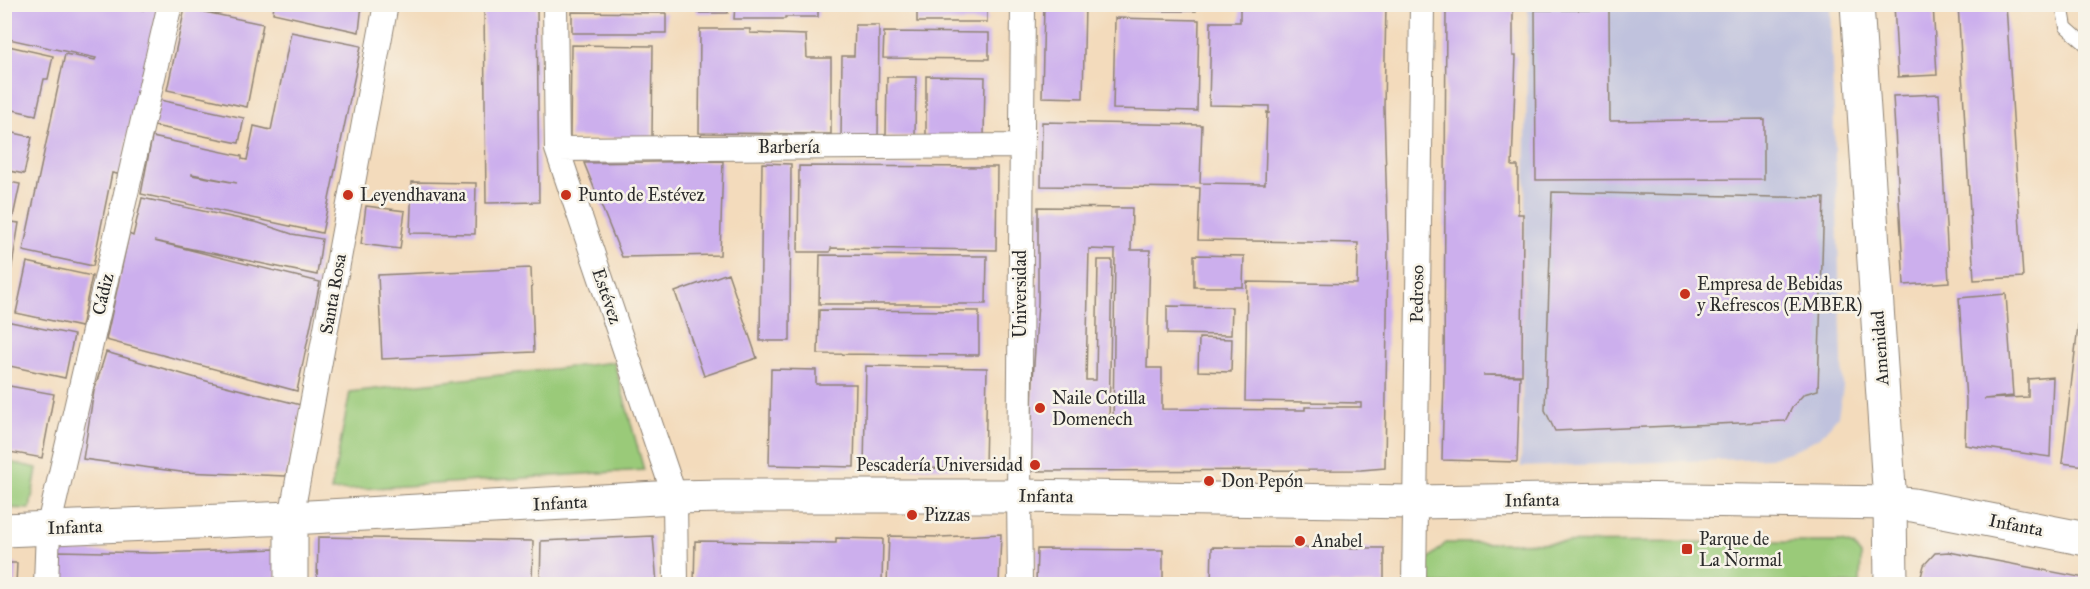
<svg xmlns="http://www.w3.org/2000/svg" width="2090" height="589" font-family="'IM FELL Great Primer',serif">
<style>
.industrial{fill:#c0c2dd}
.green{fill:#9aca79;stroke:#627a52;stroke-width:1.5}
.building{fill:#ccafed;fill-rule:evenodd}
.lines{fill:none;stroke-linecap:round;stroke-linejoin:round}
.lane-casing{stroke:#8f8374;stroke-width:14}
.street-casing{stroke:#8f8374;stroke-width:26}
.secondary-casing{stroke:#8f8374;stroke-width:35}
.primary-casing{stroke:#8f8374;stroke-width:35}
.lane{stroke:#fff;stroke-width:12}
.street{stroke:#fff;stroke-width:24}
.secondary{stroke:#fff;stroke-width:33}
.primary{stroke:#fff;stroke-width:33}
.poi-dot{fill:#c8321e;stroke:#f7f3e8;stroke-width:2}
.labels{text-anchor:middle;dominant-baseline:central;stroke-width:5;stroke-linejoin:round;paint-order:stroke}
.street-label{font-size:18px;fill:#2b2b2b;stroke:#f7f3e8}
.poi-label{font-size:18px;fill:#2b2b2b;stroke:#f7f3e8;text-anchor:start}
</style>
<rect width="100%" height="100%" fill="#f7f3e8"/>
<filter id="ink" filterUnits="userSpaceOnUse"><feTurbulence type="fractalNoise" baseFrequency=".0167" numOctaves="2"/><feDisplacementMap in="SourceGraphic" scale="12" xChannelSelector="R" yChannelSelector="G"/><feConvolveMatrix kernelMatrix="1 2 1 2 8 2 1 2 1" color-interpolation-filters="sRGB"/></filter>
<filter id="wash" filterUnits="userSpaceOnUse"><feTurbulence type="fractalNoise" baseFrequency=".008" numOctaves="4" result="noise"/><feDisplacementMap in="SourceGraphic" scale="24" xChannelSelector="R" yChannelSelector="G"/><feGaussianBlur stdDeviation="1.35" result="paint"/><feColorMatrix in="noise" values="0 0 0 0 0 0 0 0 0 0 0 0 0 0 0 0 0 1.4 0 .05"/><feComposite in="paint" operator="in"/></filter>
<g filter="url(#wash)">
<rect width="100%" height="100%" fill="#f3dbbc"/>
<path class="industrial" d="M1528,5h302l13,383 -5,28 -17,20 -23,13 -28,9 -249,9z"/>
<path class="green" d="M614,362l30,108 -313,21 19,-99z
M5,461l32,7 -7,41 -25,-1z
M1841,542l13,4 7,9 -1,29h-433v-24l19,-17z"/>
<g id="blocks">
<path class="building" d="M4,4h116l24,6 -14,-6h29l-15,67h-2l-17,77 -3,27 -10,-2 -19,93 -70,-15 42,-197 30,6 1,-2 -92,-20z
M274,4h88l-3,28 -86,-19z
M484,4h53l2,198 -53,1z
M697,4h32l-1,9h-31z
M735,4h83v13h-33v2h-51z
M917,4h70v18h-70z
M1044,4h41l-2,94 -41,-1z
M1127,4h69v7h-69z
M1446,4h67v52h3l-4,110h6v48h5l-1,161h-39l37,1 -3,86 -75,-2 2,-85z
M1894,4h39l4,71 -39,2z
M1958,4h48l17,273 -49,3z
M1240,5h146l-2,103 4,137 -3,223 -24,2 -331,1 3,-91 5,-78v-95l94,1 -1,42h19l-3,118h15v41l143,1v-3h56v-4l-116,-2 2,-119 110,2 1,-41 -160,-3 2,-52 -159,-2 1,-64 160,3 -2,58 65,1 2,-72 2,1v-7l-60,-1 2,-83h29zM1089,249l26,1 -2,176h-4l3,-166h-14l-2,120h-10z
M185,8l78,16 -16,83 -80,-17z
M1535,10h74l1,111 154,-2v60l-228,1z
M572,12l94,1v20h-94z
M1115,18l84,2 -2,91 -84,-2z
M855,25h24l-1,115 -37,-1 1,-83h12z
M700,29h50v4l56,2 1,23h24v76l-132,-1z
M291,32l70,14 -39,187 -181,-39 11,-57 90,19v3l5,1 7,-34 17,4zM192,174l45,9 -45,-8z
M884,32l105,1v26l-106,-1z
M4,45l49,11 -5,23h-4l-8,36 -32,-7z
M571,45l82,1 -1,92 -82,-1z
M926,76l59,1 -1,61 -58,-1z
M887,77h29l-1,59h-29z
M1939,94l10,188 -45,3 -11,-189z
M160,100l84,18 -5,25 -85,-17z
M5,131l27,6 -8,37 -19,-4z
M723,161l-3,94 -98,2 -38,-94z
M762,163l29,1 -1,177h-30z
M799,166l198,1 -1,83 -165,-2 -1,4h-32z
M4,181l16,3 -7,33 -9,-2z
M412,182l64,1 -1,51 -65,-1z
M1552,192l272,6 -6,192 -14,4 -11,12 -8,15 -230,10 -10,-21z
M142,198l117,25 33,11 30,5 -5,36 -163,-34 166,41 -23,109 -191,-51 23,-106 4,2z
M366,206l39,5 -5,38 -39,-5z
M4,221l15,2 -13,79h-2z
M820,255l167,1 -1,48h-167z
M1194,255l50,1 -1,31h-49z
M27,262l65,14 -11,51 -65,-14z
M531,268l3,84 -152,7 -4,-84z
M728,273l29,85 -53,18 -29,-84z
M2084,275h1v191l-23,-3z
M2006,294l7,102 -29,3 44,-2v-18l25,-2 -3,80 -85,-12 1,-45 -7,-102z
M1167,306l65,1 -1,28 -64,-1z
M819,310l160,1v44l-161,-1z
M6,321l68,14 -9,43 -60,-13z
M1199,338l33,1 -1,33 -33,-1z
M106,352l104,30 91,23 -15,71 -105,-4 -98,-13 11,-68z
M866,366l121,2 -2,101 -121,-2z
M771,369l45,1v14h40l-2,83 -85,-2z
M4,385l50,9 -12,64 -38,-7z
M1001,534l-2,50h-112l2,-48 52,1z
M653,536l4,48h-117l1,-43z
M318,537l215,4 -1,43h-215z
M836,538l47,1 -1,45h-188l1,-43 141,2z
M1212,547l172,1v36h-173z
M277,549l-1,35h-219l1,-33 94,2z
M1037,549l126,1v34h-127z
M1949,552l136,26v6h-166l5,-19 11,-12z
M4,563h13l-1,21h-12z"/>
</g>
</g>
<g filter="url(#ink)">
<use href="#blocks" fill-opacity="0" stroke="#8f8374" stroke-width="1.5"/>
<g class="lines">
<g class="lane-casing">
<path id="lane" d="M2062,4l4,23 20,18"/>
</g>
<g class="street-casing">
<path id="street" d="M555,4l2,145 118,348 1,87
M557,149l464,-3
M291,518l95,-514
M46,584l2,-55 122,-525
M1020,584l-1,-88 4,-492
M1414,584l8,-580"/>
</g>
<g class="secondary-casing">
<path id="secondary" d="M291,518v66
M4,530l287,-12 384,-21 48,-1h296l395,6 206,-3 270,4 -33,-499"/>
</g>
<g class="primary-casing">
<path id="primary" d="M1891,584l-1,-81 23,2 173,34"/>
</g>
<use href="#lane" class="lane"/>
<use href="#street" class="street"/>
<use href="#secondary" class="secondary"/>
<use href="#primary" class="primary"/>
</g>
</g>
<g class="poi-dot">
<circle cx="348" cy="195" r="6"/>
<circle cx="566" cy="195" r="6"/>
<circle cx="1685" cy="294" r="6"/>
<circle cx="1040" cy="408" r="6"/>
<circle cx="1035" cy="465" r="6"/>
<circle cx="1209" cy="481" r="6"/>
<circle cx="912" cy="515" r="6"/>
<circle cx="1300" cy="541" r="6"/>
<rect x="1681" y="543" width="12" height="12" rx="3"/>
</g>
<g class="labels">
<g class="street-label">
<text x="789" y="147">Barbería</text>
<text transform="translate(103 294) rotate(-77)">Cádiz</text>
<text transform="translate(333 294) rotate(-80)">Santa Rosa</text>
<text transform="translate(1020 294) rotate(-90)">Universidad</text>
<text transform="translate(1417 294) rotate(-89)">Pedroso</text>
<text transform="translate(607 296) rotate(71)">Estévez</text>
<text transform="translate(1880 348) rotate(-94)">Amenidad</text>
<text transform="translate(1046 496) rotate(1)">Infanta</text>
<text transform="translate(1532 500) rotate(-1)">Infanta</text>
<text transform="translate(560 503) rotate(-3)">Infanta</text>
<text transform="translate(2016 525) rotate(11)">Infanta</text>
<text transform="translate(75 527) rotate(-2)">Infanta</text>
</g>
<g class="poi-label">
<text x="360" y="195">Leyendhavana</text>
<text x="578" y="195">Punto de Estévez</text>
<text x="1697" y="284">Empresa de Bebidas<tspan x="1697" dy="21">y Refrescos (EMBER)</tspan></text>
<text x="1052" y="398">Naile Cotilla<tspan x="1052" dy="21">Domenech</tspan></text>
<text x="1023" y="465" text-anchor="end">Pescadería Universidad</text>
<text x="1221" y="481">Don Pepón</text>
<text x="924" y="515">Pizzas</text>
<text x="1699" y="539">Parque de<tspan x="1699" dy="21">La Normal</tspan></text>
<text x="1312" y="541">Anabel</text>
</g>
</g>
<rect width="2090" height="589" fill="none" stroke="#f7f3e8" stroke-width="24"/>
</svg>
